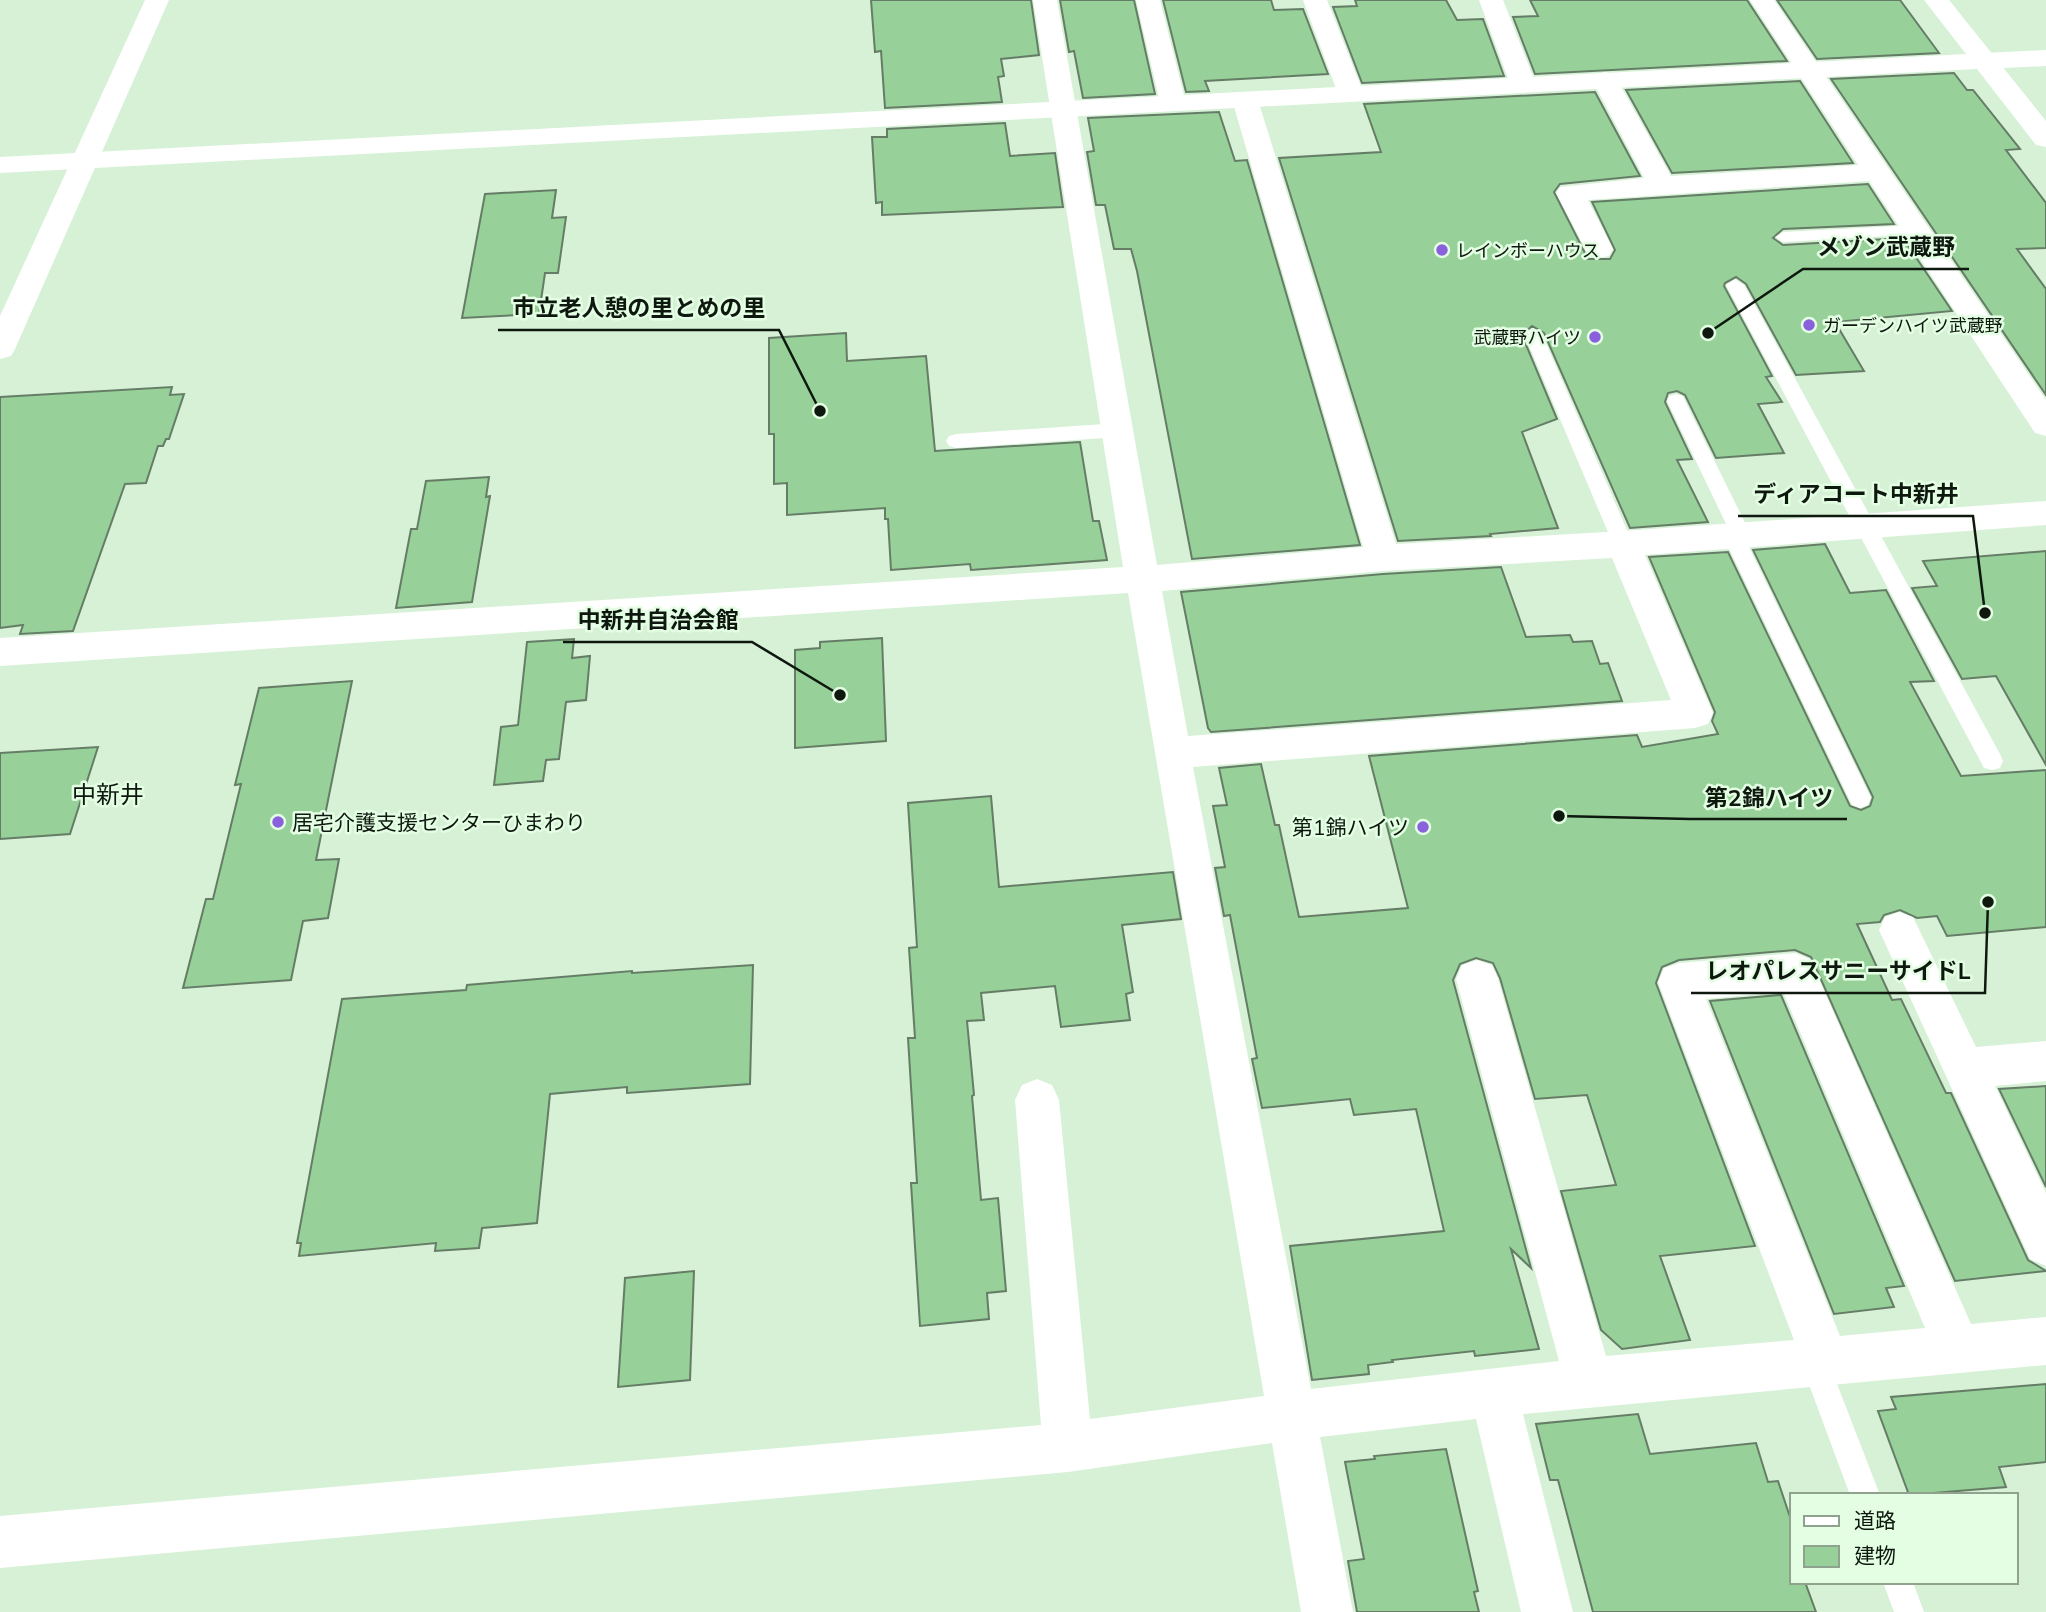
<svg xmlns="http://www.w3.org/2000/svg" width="2046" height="1612" font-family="Mulish,'Noto Sans JP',sans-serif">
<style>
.building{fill:#97d199;stroke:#657d66;stroke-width:2}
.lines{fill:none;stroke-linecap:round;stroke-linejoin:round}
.service{fill:#fff;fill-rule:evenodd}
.minor{fill:#fff;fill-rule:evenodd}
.tertiary{fill:#fff;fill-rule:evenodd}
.poi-dot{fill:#8961dc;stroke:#e3fee3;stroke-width:2.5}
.labels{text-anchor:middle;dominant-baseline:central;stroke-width:5;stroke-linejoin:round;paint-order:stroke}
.far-poi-label{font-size:18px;fill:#0e180f;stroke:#e3fee3;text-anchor:start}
.poi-label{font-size:21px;fill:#0e180f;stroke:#e3fee3;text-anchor:start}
.quarter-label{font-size:24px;fill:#0e180f;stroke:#e3fee3}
.leader{fill:none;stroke:#0e180f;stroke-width:2.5}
.callout-dot{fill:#0e180f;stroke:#e3fee3;stroke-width:2.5}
.callout-label{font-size:23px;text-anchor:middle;font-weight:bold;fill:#0e180f;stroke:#e3fee3;stroke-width:5;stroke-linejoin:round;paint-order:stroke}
</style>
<rect width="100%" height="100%" fill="#d6f1d6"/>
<path class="building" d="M871,0h160l8,55 -38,4 3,17 -6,1 4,25 -117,6 -4,-57 -6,1z
M1060,0h74l21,94 -72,4 -9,-47 -5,1z
M1163,0h108l3,10 29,-1 25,65 -123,7 4,10 -23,1z
M1355,0h91l11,20 26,-1 21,57 -142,7 -29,-76 24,-1z
M1530,0h217l40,61 -252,13 -22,-57 25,-1z
M1777,0h123l39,53 -122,6z
M1954,73l13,17h6l47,59 -14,1 40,53v45l-29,1 29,40v106l-215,-316z
M1800,81l53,82 -181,10 -46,-83z
M1595,92l45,84 -80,8 -6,8 34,67h22l5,-9 -23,-48 276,-18 26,40 -111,5 -10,9 10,7 120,-7 49,73 -117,11 29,49 -68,4 -50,-91 -10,-7 -11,6 -1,3 48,90 -6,1 16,25 -24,2 26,49 -68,5 -31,-63 -8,-4 -9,2 -3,9 27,57 -15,1 31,62 -78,6 -86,-195 -12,-7 -10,9 35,84 -35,13 36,96 -68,6 1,2 -93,5 -119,-383 102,-6 -17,-48z
M1219,112l16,49 12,-1 113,385 -168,14 -55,-288 -6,-22h-17l-9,-44h-9l-9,-53 7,-1 -6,-33z
M1005,123l5,33 45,-3 8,54 -181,8v-13l-6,1 -4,-66h15v-8z
M556,190l-4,28 14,-1 -8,56h-13l-6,41 -77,4 23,-124z
M846,333l1,28 79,-5 9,95 145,-9 13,79h6l8,39 -136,10 -1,-6 -79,6 -3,-51h-3v-11l-98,7v-32l-13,1v-50h-5v-96z
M172,387l-2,8 14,-1 -15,45h-3l-3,7h-5l-12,37 -21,1 -52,147 -53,3 3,-9 -23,3v-231z
M489,477l-3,20 4,-1 -18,106 -76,6 15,-79h6l9,-48z
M1825,544l25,49 36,-3 48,91 -24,1 51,94 85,-6v157l-99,9 -10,-20 -20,2 -17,-8 -16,5 -4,7 -23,2 35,76 9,-1 45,94h5l77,167 18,11 -91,10 -144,-324 -16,-7 -116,10 -17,7 -6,16 99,263 -95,10 30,84 -68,9 -21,-19 -40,-139 55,-6 -29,-90 -52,4 -35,-121 -7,-15 -17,-5 -16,6 -7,16 78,288 -20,-19 28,100 -64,7 -1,-5 -82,9 1,2 -25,3 1,9 -57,6 -22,-134 154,-15 -28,-122 -62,6 -4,-16 -88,9 -10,-49 5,-1 -27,-143 -6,1 -9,-48 10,-1 -12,-61 14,-1 -8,-37 42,-4 14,61h4l20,92 109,-9 -39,-152 268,-21 5,12 76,-13 -6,-13 3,-9 -66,-155 79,-5 122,254 11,4 9,-4 3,-9 -120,-247z
M2046,551v214l-50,-89 -34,3 -50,-91 25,-2 -14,-25z
M1501,567l25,70 44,-2 3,7 19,-1 8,23 8,-1 14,38 -411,31 -3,-4 -27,-136 202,-18z
M882,638l4,103 -91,7v-98l25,-2v-6z
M574,639l-2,19 18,-2 -4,44 -20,2 -7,57 -13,1 -3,21 -49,4 7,-58 17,-2 9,-83z
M352,681l-36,179 23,-1 -11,59 -25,3 -12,59 -108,8 23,-89h7l28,-115 -6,1 24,-97z
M98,747l-28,87 -70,5v-86z
M991,796l8,91 174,-15 8,47 -59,6 11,67 -7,2 4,26 -69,7 -6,-41 -74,7 3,27 -17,1 7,74 -2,1 9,104 17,-2 8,93 -19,2 2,26 -69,7 -9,-143h6l-9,-145h7l-6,-90 8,-1 -9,-144z
M753,965l-3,119 -123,9v-6l-77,7 -13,129 -55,5 -3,20 -44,3 1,-8 -137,13 2,-13h-4l45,-244 124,-9 1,-5 165,-14v2z
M1781,995l123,291 -18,2 8,19 -60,7 -124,-313z
M2046,1086v101l-47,-98z
M694,1271l-4,109 -72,7 7,-109z
M2046,1384v78l-47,5 7,20 -97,8 -31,-84 18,-2 -5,-12z
M1638,1414l12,40 106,-11 12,39 10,-1 14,42v59h13l11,30h-223l-35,-132h-8l-14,-56z
M1446,1449l32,142 -4,1 5,20h-122l-9,-51 16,-2 -19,-97 30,-3 -1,-3z"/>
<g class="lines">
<path class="service" d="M1916,225l8,5 -2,4 -139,8 -8,-5 8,-5z
M1735,279l9,6 256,469 3,7 -3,7 -8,2 -8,-2 -258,-483z
M1533,328l9,6 91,210 -3,5 -7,3 -7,-3 -3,-5 -89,-210z
M1676,394l7,2 2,5 66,134 -5,6 125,257 -3,7 -8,3 -8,-3 -129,-269 6,-6 -62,-129 2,-5z
M1119,423l7,2 2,5 -2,5 -7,2 -163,11 -7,-2 -3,-5 3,-5 7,-2z
M1815,1349l10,4 55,142h-30l-49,-132 4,-10z
M1883,1582h30l11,30h-30z"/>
<path class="minor" d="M145,0h24l-154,349 -4,7 -11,3v-43z
M1033,0h24l100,565 206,-18 -131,-447 4,-6 9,-2 9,2 4,6 138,444 227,-13 423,-30v24l-401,30 68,158 -5,11 -13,4 -502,39 118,622 248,-28 -103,-382 6,-14 15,-5 15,5 6,14 108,377 188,-16 -136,-358 6,-14 15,-5 116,-10 15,6 161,365 75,-7v48l-523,49 50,198h-52l-45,-193 -156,18 33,175h-52l-29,-169 -204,29 -1068,96v-52l1041,-91 -26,-325 7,-15 15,-6 15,6 7,15 31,319 174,-23 -136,-803 -1128,73v-28l1123,-71zM1612,558l59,142 -483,36 -26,-145 221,-20zM1783,992l142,336 -85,8 -134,-337z
M1136,0h24l26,103 -4,6 -9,2 -9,-2 -4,-6z
M1303,0h24l37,94 -4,6 -9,2 -9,-2 -4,-6z
M1479,0h24l33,84 -4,6 -9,2 -9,-2 -4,-6z
M1750,0h24l272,400v36l-11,-3 -166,-252 -281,19 25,49 -4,7 -10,2 -10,-2 -33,-63 4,-6 84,-9 -52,-98 4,-6 9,-2 9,2 57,102 187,-11z
M2046,50v16l-62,3 -9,-3 -4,-5 4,-5 9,-3z
M1899,912l14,5 63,130 70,-6v40l-51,5 51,107v73l-16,-7 -151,-329 6,-13z"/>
<path class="tertiary" d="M1924,0h25l97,121v26l-10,-2 -59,-76 -1977,104v-16l1966,-103z"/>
</g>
<g class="poi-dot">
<circle cx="1442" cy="250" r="7"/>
<circle cx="1809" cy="325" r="7"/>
<circle cx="1595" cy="337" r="7"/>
<circle cx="278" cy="822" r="7"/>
<circle cx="1423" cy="827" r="7"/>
</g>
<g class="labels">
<g class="far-poi-label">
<text x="1456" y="250">レインボーハウス</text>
<text x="1823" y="325">ガーデンハイツ武蔵野</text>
<text x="1581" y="337" text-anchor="end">武蔵野ハイツ</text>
</g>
<g class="poi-label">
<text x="292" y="822">居宅介護支援センターひまわり</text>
<text x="1409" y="827" text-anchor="end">第1錦ハイツ</text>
</g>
<g class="quarter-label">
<text x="108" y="794">中新井</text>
</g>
</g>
<path class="leader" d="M1708 333L1803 269H1969M820 411L779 330H498M1985 613L1973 516H1738M840 695L752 642H563M1559 816L1690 819H1847M1988 902L1985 993H1691"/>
<g class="callout-dot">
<circle cx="1708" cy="333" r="7"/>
<circle cx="820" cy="411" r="7"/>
<circle cx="1985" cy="613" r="7"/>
<circle cx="840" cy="695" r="7"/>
<circle cx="1559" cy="816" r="7"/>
<circle cx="1988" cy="902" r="7"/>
</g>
<g class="callout-label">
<text x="1886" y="255">メゾン武蔵野</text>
<text x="639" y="316">市立老人憩の里とめの里</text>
<text x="1856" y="502">ディアコート中新井</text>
<text x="658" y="628">中新井自治会館</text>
<text x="1769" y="806">第2錦ハイツ</text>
<text x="1838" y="979">レオパレスサニーサイドL</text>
</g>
<rect x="1790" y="1493" width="228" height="91" fill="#e3fee3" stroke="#8ea28e" stroke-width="2"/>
<rect x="1804" y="1516" width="35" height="10" fill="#ffffff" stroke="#8ea28e" stroke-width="2"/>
<text x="1854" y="1528" font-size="21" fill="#0e180f">道路</text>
<rect x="1804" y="1546" width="35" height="21" fill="#97d199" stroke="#8ea28e" stroke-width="2"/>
<text x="1854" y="1563" font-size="21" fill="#0e180f">建物</text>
</svg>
